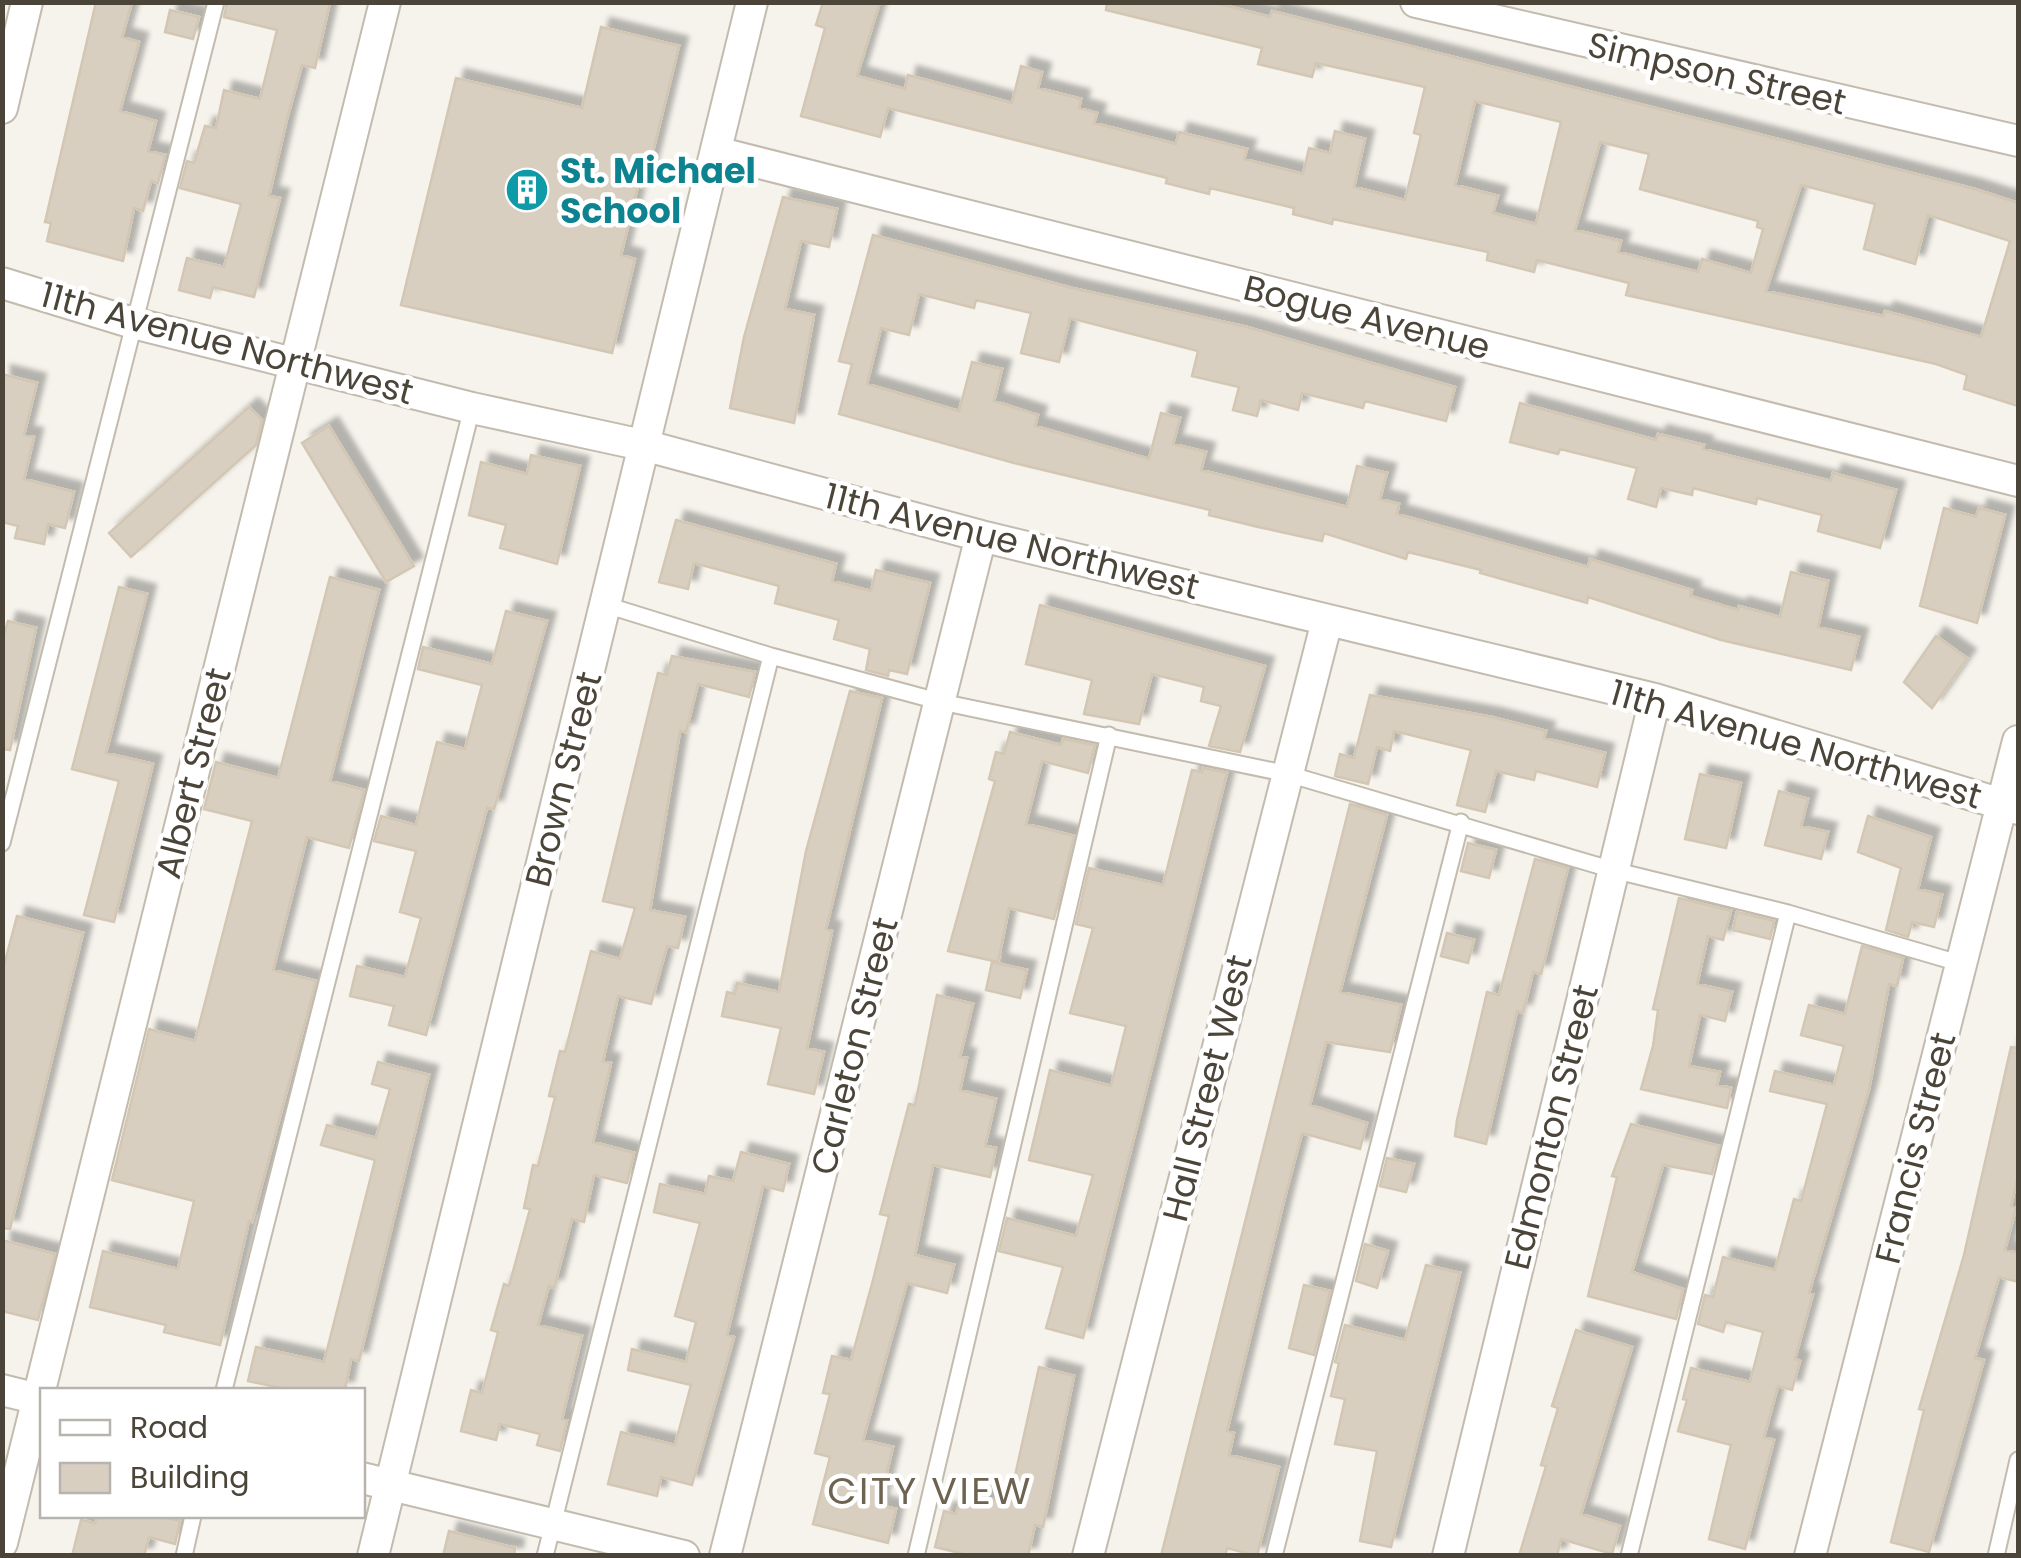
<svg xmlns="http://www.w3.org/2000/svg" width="2021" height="1558" font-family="Poppins,sans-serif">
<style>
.building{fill:#d8cfc1;stroke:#d3c7b4;stroke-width:2.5;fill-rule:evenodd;filter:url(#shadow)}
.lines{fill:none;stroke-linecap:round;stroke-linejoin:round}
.lane-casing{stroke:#c2bbae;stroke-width:19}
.street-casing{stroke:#c2bbae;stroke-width:34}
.lane{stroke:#fff;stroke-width:15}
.street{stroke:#fff;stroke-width:30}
.labels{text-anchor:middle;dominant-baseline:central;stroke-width:9;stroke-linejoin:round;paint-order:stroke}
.street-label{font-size:35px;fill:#4b4439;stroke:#fff}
.culture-label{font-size:35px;font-weight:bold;fill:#0d838f;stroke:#fff;text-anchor:start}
.neighbourhood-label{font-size:38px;letter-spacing:2.5px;fill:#6e6250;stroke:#fff}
</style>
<defs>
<filter id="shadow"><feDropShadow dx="9" dy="-9" stdDeviation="2.5" flood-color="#0004"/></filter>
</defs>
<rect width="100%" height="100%" fill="#f6f3ec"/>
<path class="building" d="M96,2h36l-10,35 17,5 -19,69 36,10 -8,30 17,4 -7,28 -7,-2 -8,30 -9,-3 -11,53 -76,-20 4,-18 -6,-1z
M227,2h103l-15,66 -13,-3 -15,54 -18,77 11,2 -26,99 -41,-10 -3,11 -31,-8 8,-32 37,9 17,-63 -61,-16 7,-27 7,2 11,-37 11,2 8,-38 36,9 17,-69 -53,-13z
M823,2h57l-23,74 48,13 3,-14 104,28 9,-37 21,6 -4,16 43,11 -2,9 18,5 -3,10 82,21 3,-12 68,17 -3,10 59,15 6,-26 21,5 5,-22 30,8 -11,48 51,13 16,-65 -7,-2 11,-46 -109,-24 -4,14 -54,-13 4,-16 -156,-38 1,-8h105l58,15 2,-6 703,178 43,14v203l-54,-17 3,-14 -31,-11 -310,-69 3,-12 -92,-23 -3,12 -47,-12 1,-8 -155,-33 -1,5 -39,-10 1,-6 -84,-20 -1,6 -43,-11 1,-5 -279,-70 -8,29 -79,-21 24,-88 -9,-3zM1475,101l86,21 -25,102 -43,-11 5,-17 -43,-11zM1600,142l49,12 -9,35 118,32 -1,6 6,2 -12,44 -49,-14 -4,13 -80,-20 3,-11 -46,-11zM1801,185l74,19 -11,45 51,15 13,-49 82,26 -29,96 -96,-26 -2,5 -117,-25z
M170,10l29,7 -6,22 -28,-7z
M601,27l78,19 -35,142 -6,-2 -17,69 14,4 -23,94 -211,-48 55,-227 126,30z
M783,197l54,12 -8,38 -28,-6 -16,68 29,6 -20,108 -64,-15 14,-71z
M873,235l199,53 175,39 208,60 -9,34 -81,-20 -2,7 -61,-15 -4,17 -37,-10 -4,16 -24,-6 6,-23 -47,-11 6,-25 -128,-33 -11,44 -38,-9 10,-40 -55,-13 -2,8 -55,-14 -10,41 -28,-7 -14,56 92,27 13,-49 30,7 -8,32 44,14 -3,11 114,33 12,-46 19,5 -7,26 33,8 -5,18 146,37 10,-41 30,7 -7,26 19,5 -2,10 191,53 2,-8 102,31 -2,6 48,14 1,-4 41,11 11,-45 37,9 -10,46 41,10 -8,33 -130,-30 -133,-43 -1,6 -107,-30 1,-3 -73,-18 -2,7 -82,-26 -2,8 -64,-14 -49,-12 1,-5 -196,-47 -175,-49 13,-50 -13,-3z
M2,374l35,9 -13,52 10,2 -10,42 50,13 -9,36 -17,-4 -4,20 -29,-6 3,-12 -16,-4z
M1520,403l136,37 2,-6 46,11 -1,4 128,32 2,-8 63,17 -16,58 -62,-17 4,-16 -65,-17 -1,6 -63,-16 -1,7 -31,-7 -5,19 -28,-8 9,-31 -77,-19 -2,5 -48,-12z
M249,407l13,13 -6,25 -125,112 -22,-24z
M329,426l85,140 -28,16 -84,-139z
M531,455l49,11 -23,98 -57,-16 6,-23 -37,-10 12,-53 46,12z
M1944,508l32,9 3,-9 26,7 -28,108 -57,-17z
M676,520l160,44 -4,17 39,10 5,-21 54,13 -23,91 -18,-4 -1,6 -22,-6 4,-21 -36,-10 5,-19 -64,-17 4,-17 -85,-23 -6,26 -29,-7z
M330,577l49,13 -49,191 34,9 -15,58 -42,-11 -34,133 43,11 -64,241 -3,-1 -29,124 -56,-13 2,-7 -76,-18 13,-56 75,18 16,-68 -82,-21 37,-151 46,12 57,-220 -48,-12 12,-47 62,16z
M119,587l28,7 -41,159 47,11 -39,158 -30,-7 35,-134 -47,-12z
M1040,605l225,61 -25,86 -31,-6 12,-40 -20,-5 3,-14 -52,-13 -13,50 -55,-10 8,-34 -66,-16z
M506,611l41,10 -53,188 -7,-1 -61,227 -37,-10 5,-19 -44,-10 7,-30 48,11 16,-59 -21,-6 16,-61 -42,-10 7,-25 35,9 21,-83 28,7 17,-64 -64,-16 5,-22 69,17z
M8,621l28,7 -26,122 -8,-1v-107z
M1936,636l31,22 -35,50 -28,-26z
M672,656l83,16 -6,25 -51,-13 -12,48 -6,-1 -30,179 35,7 -7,31 -11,-2 -16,58 -33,-8 -15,65 8,2 -18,79 41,11 -7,30 -33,-8 -10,47 -12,-3 -18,69 -5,-2 -11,39 44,11 -20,83 5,1 -7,31 -23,-6 3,-11 -40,-10 -4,16 -35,-9 10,-41 11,3 16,-61 -7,-2 13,-46 5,2 21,-77 -6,-1 9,-43 5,1 17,-69 -6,-1 11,-45 5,1 26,-101 29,8 15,-51 -32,-7 55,-228 9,2z
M850,691l32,7 -56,231 6,2 -25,117 17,4 -10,42 -46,-10 13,-56 -59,-12 5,-24 8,2 2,-11 42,9 27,-141z
M1370,695l122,22 54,14 -2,7 61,15 -8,34 -61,-16 -2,9 -38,-9 -11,41 -28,-7 14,-55 -77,-19 -4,20 -13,-4 -9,37 -33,-8 5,-22 14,4z
M1010,732l51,13 2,-6 32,6 -7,28 -46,-12 -16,63 48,12 -20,83 -45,-11 -11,54 -50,-11 47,-170 -6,-2 7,-27 8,2z
M1203,768l24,5 -144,565 -37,-10 17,-61 -64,-16 8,-33 69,18 17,-61 -64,-15 21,-90 61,16 15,-60 -56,-13 23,-85 -17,-4 13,-56 74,17 29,-115 10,2z
M1700,774l41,9 -15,65 -41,-9z
M1779,791l29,8 -7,27 27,6 -7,27 -56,-14z
M1350,804l37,11 -47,177 61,13 -11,47 -64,-10 -16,63 57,18 -7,26 -58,-16 -17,64 -58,234 7,2 -5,22 50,12 -22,89 -30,-8 -2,8h-64z
M1868,816l63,21 -13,52 24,6 -8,32 -22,-5 -4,15 -22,-7 15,-62 -43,-16z
M1468,843l28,7 -7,28 -28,-7z
M1535,859l33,9 -27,106 -8,-2 -10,41 -6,-2 -31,133 -31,-8 2,-16 30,-128 12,3z
M1679,898l52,13 -8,29 -15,-4 -11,48 35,8 -7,29 -25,-6 -11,51 31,6 -3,13 14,3 -4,20 -86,-19 12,-43 5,-36 -5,-1z
M1737,912l37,9 -4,18 -37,-9z
M17,916l66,17 -73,296 -8,-1v-255z
M1447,933l27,7 -6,23 -27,-7z
M1862,946l41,12 -6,28 -8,-2 -20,105 -60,204 4,1 -18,65 5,2 -8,29 -14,-4 -14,51 10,3 -29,109 -36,-10 22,-94 -53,-14 9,-31 -4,-1 8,-31 59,14 13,-50 -37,-10 -3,10 -25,-8 7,-29 8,2 10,-40 52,13 19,-71 7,2 26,-97 -57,-13 5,-20 59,14 10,-39 -43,-11 8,-30 36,9z
M992,962l35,8 -7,28 -34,-8z
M937,995l36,9 -13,53 7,1 -7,32 36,9 -11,47 11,2 -6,29 -57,-12 -18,90 39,10 -7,28 -40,-10 -44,157 30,7 -14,58 17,4 -8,34 -75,-19 17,-67 -15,-4 15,-59 -7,-1 9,-37 19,4 22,-80 16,-64 -9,-2 29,-110 6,1z
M2011,1047l7,1v127l-7,31 5,2 -11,42 13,3v29l-19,-5 -24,81 9,2 -55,192 -38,-10 33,-132 -5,-1 45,-154z
M378,1062l51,13 -70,286 -8,-2 -6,31h-54l-43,-9 8,-34 68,15 51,-202 -54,-15 6,-20 49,13 14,-49 -18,-5z
M1631,1124l88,22 -7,28 -49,-9 -31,107 51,17 -7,30 -88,-23 29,-119 -5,-1z
M741,1152l48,12 -6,27 -20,-5 -36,149 7,2 -42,148 -31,-8 -4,19 -49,-12 13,-52 54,13 16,-60 -63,-15 4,-21 54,13 10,-40 -21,-6 25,-93 -46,-11 6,-28 45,10 4,-18 24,5z
M1387,1158l27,6 -8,28 -26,-6z
M2,1240l53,14 -17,66 -36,-9z
M1365,1244l23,7 -11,37 -21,-7z
M1426,1265l34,8 -69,274 -31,-6 17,-90 -42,-7 10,-45 -14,-3 8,-33 -4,-1 10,-37 60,15z
M1304,1285l26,6 -16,64 -25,-7z
M1576,1330l56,17 -51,167 39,12 -8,28 -51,-15 -4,17h-38l27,-90 -5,-1 17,-57 -6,-2z
M1039,1367l35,9 -31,151 -8,-2 -7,31h-56l-37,-9 9,-36 12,3 6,-22 47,11z
M97,1516h61l22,5 -5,23 -26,-7 -5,19h-72l9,-36 14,3z
M449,1531l66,17 -1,8h-71z"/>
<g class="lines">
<g class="lane-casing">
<path id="lane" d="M606,605l165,51 170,46 347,72 325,96 175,43 174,51
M2,843l214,-841
M224,1390l248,-982
M184,1556l9,-40
M545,1556l226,-900
M916,1556l193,-821
M1274,1556l187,-734
M1629,1556l159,-643
M1996,1556l22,-96"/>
</g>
<g class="street-casing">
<path id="street" d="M1416,2l602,139
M2,108l25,-106
M716,152l1302,329
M2,283l131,40 339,85 175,38 334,90 674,163 363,110
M2,1390l40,10
M362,1478l322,78
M2,1543l383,-1541
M373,1556l379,-1554
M725,1556l256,-1020
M1088,1556l239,-935
M1448,1556l207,-857
M1810,1556l208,-815"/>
</g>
<use href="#lane" class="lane"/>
<use href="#street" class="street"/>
</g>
<defs>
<g id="building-disc" transform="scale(2.25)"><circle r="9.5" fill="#0f9aa8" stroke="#fff"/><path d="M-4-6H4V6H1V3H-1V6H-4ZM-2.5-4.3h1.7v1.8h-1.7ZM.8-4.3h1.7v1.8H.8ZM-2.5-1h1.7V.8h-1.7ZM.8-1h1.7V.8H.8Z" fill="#fff"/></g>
</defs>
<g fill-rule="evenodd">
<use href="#building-disc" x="527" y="190"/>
</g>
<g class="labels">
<g class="street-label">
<text transform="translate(1717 73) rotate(13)">Simpson Street</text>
<text transform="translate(1367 317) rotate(14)">Bogue Avenue</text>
<text transform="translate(227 343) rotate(15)">11th Avenue Northwest</text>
<text transform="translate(1012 541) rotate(14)">11th Avenue Northwest</text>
<text transform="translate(1796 744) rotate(16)">11th Avenue Northwest</text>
<text transform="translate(193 773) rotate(-76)">Albert Street</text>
<text transform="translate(563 779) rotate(-76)">Brown Street</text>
<text transform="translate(854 1046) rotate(-76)">Carleton Street</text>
<text transform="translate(1207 1088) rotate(-76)">Hall Street West</text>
<text transform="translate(1551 1127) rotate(-76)">Edmonton Street</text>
<text transform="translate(1915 1148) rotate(-76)">Francis Street</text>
</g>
<g class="culture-label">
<text x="560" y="170">St. Michael<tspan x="560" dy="40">School</tspan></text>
</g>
<g class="neighbourhood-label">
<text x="930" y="1490">CITY VIEW</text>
</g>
</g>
<rect width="2021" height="1558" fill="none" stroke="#4b4439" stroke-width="10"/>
<rect x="40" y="1388" width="325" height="130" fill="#ffffff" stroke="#b7b4b0" stroke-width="2.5"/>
<rect x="60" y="1420" width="50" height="15" fill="#ffffff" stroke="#b7b4b0" stroke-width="2.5"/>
<text x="130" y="1438" font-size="30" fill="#4b4439">Road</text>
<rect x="60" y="1463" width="50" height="30" fill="#d8cfc1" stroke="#b7b4b0" stroke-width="2.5"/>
<text x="130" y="1488" font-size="30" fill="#4b4439">Building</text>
</svg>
